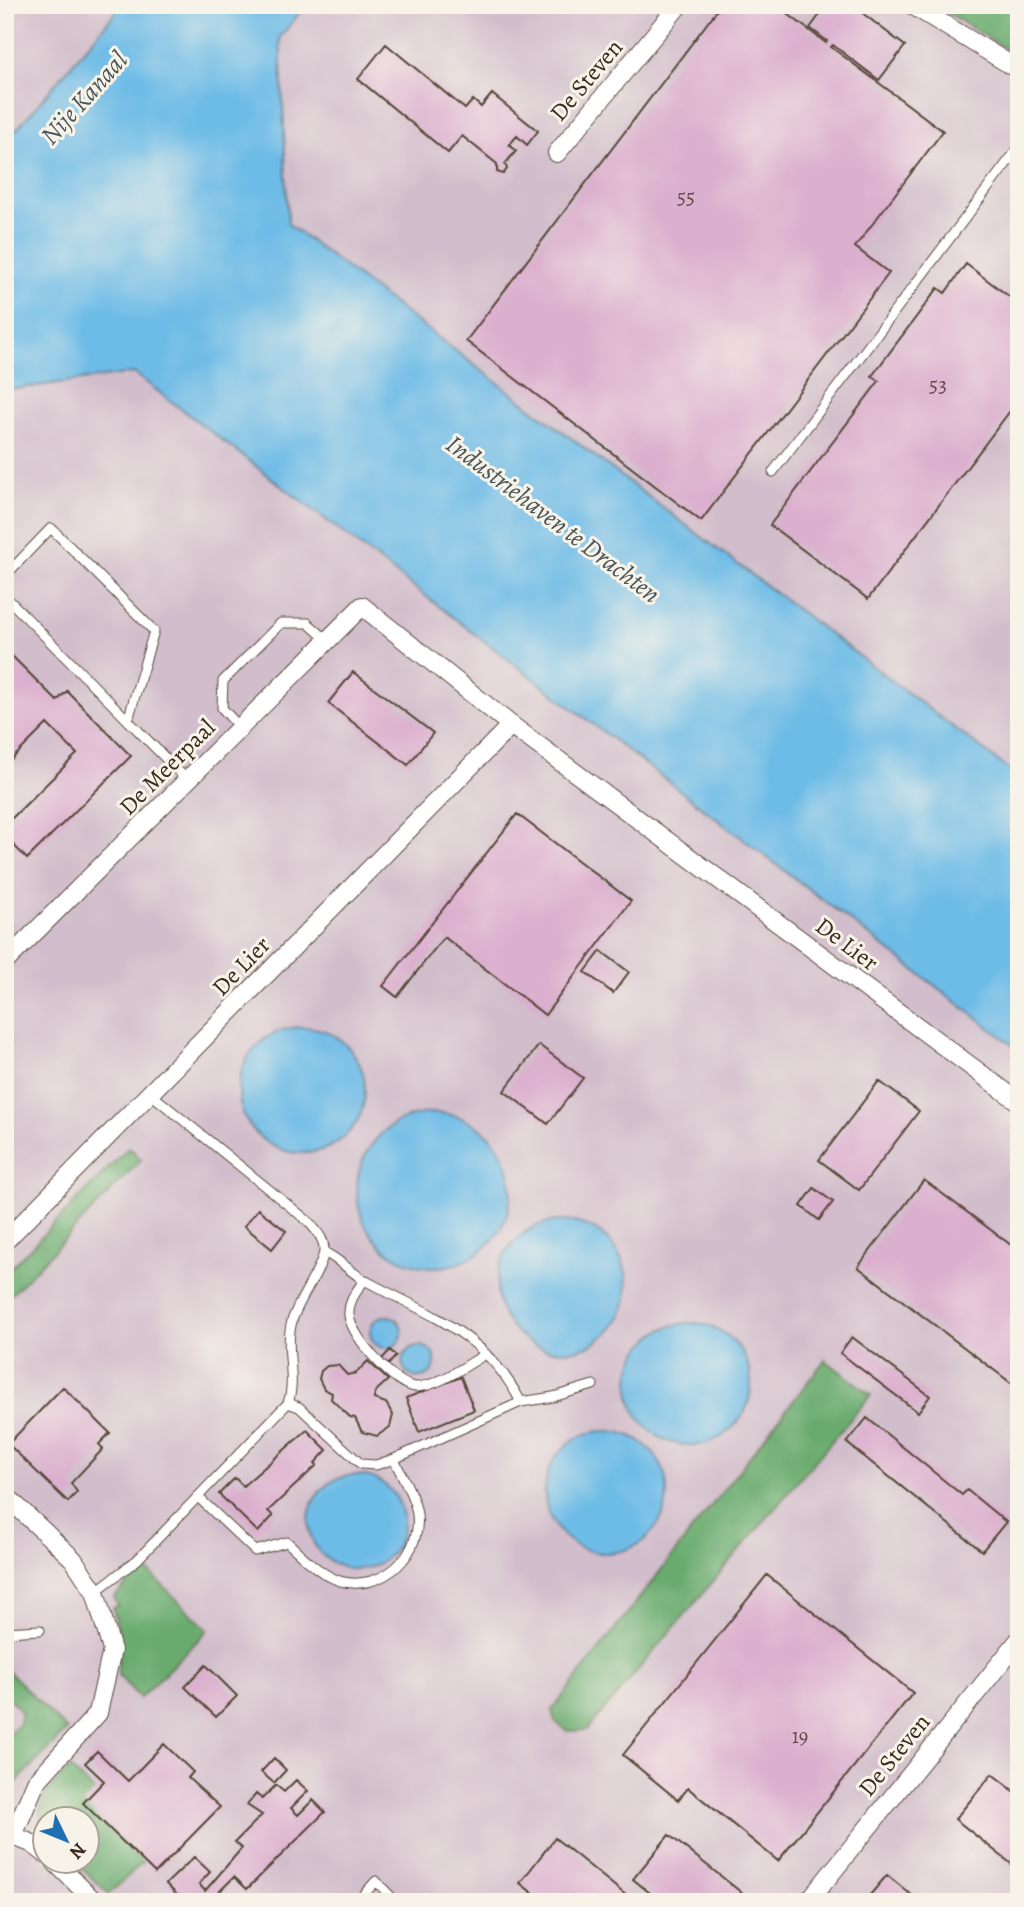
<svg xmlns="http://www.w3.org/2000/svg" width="1024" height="1907" font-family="Alegreya,serif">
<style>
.industrial{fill:#d1bdcb;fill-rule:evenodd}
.forest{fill:#69ab6e;stroke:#526a46;stroke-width:2}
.water{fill:#6dbbe7;stroke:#547282;stroke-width:2}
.building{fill:#dbafce}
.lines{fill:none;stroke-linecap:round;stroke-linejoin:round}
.service-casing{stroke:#564638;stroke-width:11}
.minor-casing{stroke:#564638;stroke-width:20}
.service{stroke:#fff;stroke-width:9}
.minor{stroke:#fff;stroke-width:18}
.labels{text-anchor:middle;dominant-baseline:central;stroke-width:6;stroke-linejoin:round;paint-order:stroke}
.number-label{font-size:21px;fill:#634b4a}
.street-label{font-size:24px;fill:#3b2a1e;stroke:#f7f3e8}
.water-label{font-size:26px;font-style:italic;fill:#4a565a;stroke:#f7f3e8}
</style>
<rect width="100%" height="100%" fill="#f7f3e8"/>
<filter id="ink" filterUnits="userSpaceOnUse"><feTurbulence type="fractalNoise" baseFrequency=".0143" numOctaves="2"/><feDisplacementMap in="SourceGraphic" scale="14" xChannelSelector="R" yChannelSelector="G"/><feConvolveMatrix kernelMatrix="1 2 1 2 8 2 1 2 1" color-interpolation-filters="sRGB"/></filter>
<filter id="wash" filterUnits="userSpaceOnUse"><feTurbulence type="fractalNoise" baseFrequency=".00686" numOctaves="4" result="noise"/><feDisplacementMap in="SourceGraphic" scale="28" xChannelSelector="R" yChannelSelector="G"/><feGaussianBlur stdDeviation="1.57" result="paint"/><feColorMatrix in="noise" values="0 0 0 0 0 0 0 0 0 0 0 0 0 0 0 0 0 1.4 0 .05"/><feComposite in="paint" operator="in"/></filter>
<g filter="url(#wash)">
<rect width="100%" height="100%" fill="#efe6cd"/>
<path class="industrial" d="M5,5h117l-117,138z
M232,5h787v1897h-1014v-1655zM46,1820h42v42h-42z"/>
<path class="forest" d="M935,5h84v52z
M129,1147l12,13 -136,141v-27z
M825,1360l46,35 -284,335 -19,1 -13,-9 -3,-12z
M143,1566l65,64 -68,68 -22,-23 1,-42 -6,-25 5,-2 -4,-8z
M5,1668l62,62 -62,64v-56l15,-16 1,-11 -16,-17z
M70,1768l85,82 -46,44 -34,-32h13v-42h-42l-1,10c-16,-26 8,-45 25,-62z"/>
<path class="water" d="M122,5h184l-26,32 8,187 731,553v273l-885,-677 -129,17v-247z
M239 1090a63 63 0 1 1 126 0a63 63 0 1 1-126 0Z
M357 1190a77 77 0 1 1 154 0a77 77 0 1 1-154 0Z
M497 1286a65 65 0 1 1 130 0a65 65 0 1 1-130 0Z
M370 1332a16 16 0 1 1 32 0a16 16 0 1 1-32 0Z
M629 1384a61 61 0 1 1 122 0a61 61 0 1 1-122 0Z
M403 1362a16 16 0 1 1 32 0a16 16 0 1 1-32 0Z
M545 1492a61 61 0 1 1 122 0a61 61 0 1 1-122 0Z
M309 1522a47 47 0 1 1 94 0a47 47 0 1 1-94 0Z"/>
<g id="blocks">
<path class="building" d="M721,5h55l50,38 1,-2 -17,-13 17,-23h25l53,41 -26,34 -46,-35 -2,2 112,84 -88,116 34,26 -188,248 -235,-180z
M386,44l79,65 8,-9 8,7 11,-13 46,37 -11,14 -10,-9 -8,9 7,6 -11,13 2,5 -4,5 -6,-2v-8l-35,-28 -14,17 -90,-74z
M966,264l53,40v95l-151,200 -98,-74 109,-144 -7,-5 66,-88 7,5z
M5,649l52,52 10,-10 64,65 -104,103 -18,-19 -4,3v-18l72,-71 -30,-30 -35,35 -7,-6z
M353,672l80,61 -25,32 -80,-62z
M517,814l114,87 -86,114 -101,-78 -47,60 -14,-11z
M601,951l28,21 -16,21 -28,-21z
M539,1045l44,33 -35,46 -44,-33z
M879,1081l40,30 -60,79 -40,-30z
M924,1180l95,71v138l-161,-122z
M814,1188l19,14 -14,18 -18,-14z
M258,1209l28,22 -14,18 -28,-23z
M852,1337l78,59 -12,16 -78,-59z
M390,1350l6,6 -8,9 -6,-6z
M368,1361l20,19 -13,12 -1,7 12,4 7,12 -3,12 -13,9 -15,-4 -7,-14 -5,-1 -19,-18 1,-6 -8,-4 -5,-10 2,-8 6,-5 11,-1 9,10 9,-2z
M461,1377l13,33 -55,22 -13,-34z
M63,1387l47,46 -11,11 4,5 -32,34 6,9 -9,10 -60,-58z
M867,1418l95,77 5,-5 39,32 -24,29 -135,-108z
M307,1430l20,20 -12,13 2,2 -49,46 5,5 -15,16 -39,-38 16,-16 8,8z
M767,1575l146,118 -135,168 -90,-73 -10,12 -55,-45z
M206,1665l31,31 -21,21 -31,-30z
M164,1744l29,28 -5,6 32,29 -65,66 -72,-70 21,-22 -19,-18 12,-12 31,30z
M274,1758l12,12 -12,13 -13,-11z
M992,1774l27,21v75l-64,-51z
M296,1780l12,11 -17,17 7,7 15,-15 12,12 -78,77 -13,-12 -25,25h-25l-18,-18 28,-27 16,15 -11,12 6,7 37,-43 -7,-6 27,-27 -15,-10 9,-11 6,5 14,-14 8,7z
M669,1835l68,54 15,13h-91l-28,-23z
M555,1838l67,54 12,10h-90l-24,-19z
M887,1875l33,27h-56z"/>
</g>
</g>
<g filter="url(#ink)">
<use href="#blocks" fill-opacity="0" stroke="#564638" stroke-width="2"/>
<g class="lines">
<g class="service-casing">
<path id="service" d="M773,472l246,-325
M5,576l46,-48 103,103 -26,89
M5,596l183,185
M240,728l-18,-20 1,-27 58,-58h27l19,17
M324,1252c18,9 28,22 44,30 63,34 117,51 153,120
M364,1280c-7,11 -16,21 -15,35 1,20 47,73 68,72 24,-2 49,-22 69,-33
M394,1459l127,-57 32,-5 40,-12
M198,1497l57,54 32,-9c16,14 32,32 53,39 43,12 86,-29 76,-72 -4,-18 -15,-34 -22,-50l-18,6 -15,-1 -62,-57 -11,-4
M95,1592l42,-32 151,-157c9,-26 -4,-55 4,-82 5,-19 31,-54 32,-70 1,-12 -8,-20 -15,-29l-158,-128
M5,1632l35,-2
M357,1902l19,-21 20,21"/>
</g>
<g class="minor-casing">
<path id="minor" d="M912,5l107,65
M557,153l122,-148
M5,962l357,-356 149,119 508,377
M5,1241l506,-516
M5,1495l68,64 22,33 17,58 -14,63 -62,69 -23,54h-8
M13,1836l20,8 13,10
M55,1862l40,40
M808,1902l211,-262"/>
</g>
<use href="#service" class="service"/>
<use href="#minor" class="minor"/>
</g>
</g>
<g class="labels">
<g class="number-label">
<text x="686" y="197">55</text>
<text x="938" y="385">53</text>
<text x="800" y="1736">19</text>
</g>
<g class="street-label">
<text transform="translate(586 80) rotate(-50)">De Steven</text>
<text transform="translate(167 767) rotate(-45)">De Meerpaal</text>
<text transform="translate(847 944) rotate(37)">De Lier</text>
<text transform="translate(241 966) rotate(-46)">De Lier</text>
<text transform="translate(894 1755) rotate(-51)">De Steven</text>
</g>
<g class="water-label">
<text transform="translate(84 98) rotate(-48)">Nije Kanaal</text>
<text transform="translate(553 519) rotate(37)">Industriehaven te Drachten</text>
</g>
</g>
<rect width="1024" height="1907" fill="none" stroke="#f7f3e8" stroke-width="28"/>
<g transform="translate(66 1840) rotate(133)"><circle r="33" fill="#f7f3e8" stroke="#aca397" stroke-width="2"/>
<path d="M0-5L12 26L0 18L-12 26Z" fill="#1f6fb2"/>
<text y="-10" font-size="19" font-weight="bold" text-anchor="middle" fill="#3b2a1e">N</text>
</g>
</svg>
